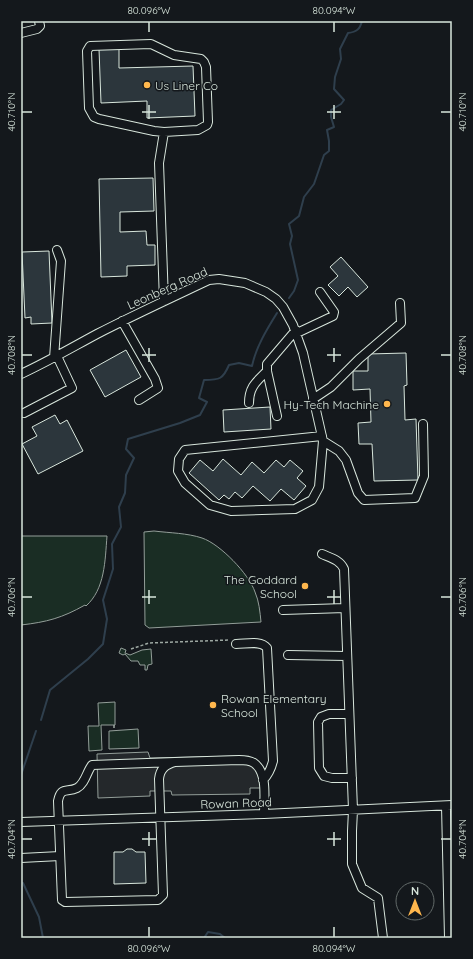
<svg xmlns="http://www.w3.org/2000/svg" width="473" height="959" font-family="Quicksand,sans-serif">
<style>
.green{fill:#1a2d24;stroke:#939e99}
.parking{fill:#24282b;stroke:#939e99}
.lines{fill:none;stroke-linecap:round;stroke-linejoin:round}
.stream{stroke:#2f3f4d;stroke-width:2}
.building{fill:#2c363c;stroke:#d8e6dc}
.minor-casing{stroke:#d8e6dc;stroke-width:10}
.path{stroke:#9da8a2;stroke-width:1.5;stroke-dasharray:3 2;stroke-linecap:butt}
.minor{stroke:#14181c;stroke-width:8}
.ticks{fill:none;stroke:#d8e6dc;stroke-width:1.5}
.poi-dot{fill:#ffb74d;stroke:#14181c;stroke-width:1.5}
.labels{text-anchor:middle;dominant-baseline:central;stroke-width:3;stroke-linejoin:round;paint-order:stroke}
.poi-label{font-size:12px;fill:#d8e6dc;stroke:#14181c;text-anchor:start}
.street-label{font-size:12px;fill:#d8e6dc;stroke:#14181c}
.neatline{fill:none;stroke:#d8e6dc;stroke-width:1.5}
.ticks-label{font-size:10px;text-anchor:middle;fill:#d8e6dc}
</style>
<rect width="100%" height="100%" fill="#14181c"/>
<path class="green" d="M154,531c16,2 33,2 48,7 18,6 47,36 53,54 4,9 5,20 6,30l-112,6 -4,-3 -1,-93z
M21,536h86c-2,25 -2,53 -21,70l-1,-1c-23,13 -38,17 -64,20z
M121,648l5,2 -1,3 5,2 12,-5 9,-1 1,15 -4,1 -1,5h-2v-5h-5l-2,-4h-7l-6,-7 -2,1 -4,-2z
M115,702v23h-14l1,25 -13,1 -1,-25h11l-1,-23z
M138,729l1,19 -30,1v-18z"/>
<path class="parking" d="M148,752l2,6 88,-2 13,2 12,9 2,5 3,16h-18v6l-78,1 -1,-4h-21v5l-52,2 -1,-44z"/>
<g class="lines">
<path class="stream" d="M289,298l5,-7 4,-11 -8,-36 2,-8 -3,-12 10,-8 5,-19 10,-13 10,-29 5,-4v-10l-2,-11 7,-3 -3,-10v-7l10,-6 3,-4 -10,-11 1,-12 6,-18 -1,-10 8,-16c9,-1 12,-4 14,-12
M41,720l9,-30 38,-31 15,-15 4,-25 -4,-19 10,-31 -1,-25 9,-17 -2,-20 6,-14 1,-18 8,-17 -8,-9 2,-10 52,-16 20,-8 7,-13 -8,-4 5,-18c16,0 19,-1 25,-15l10,-2 13,3c4,-19 15,-37 25,-53
M21,775l15,-44
M23,883l16,34 4,21
M204,938l4,-6 12,2 5,4"/>
</g>
<path class="building" d="M119,48v20l74,-2 2,50 -48,2v-17l-46,2 -2,-54z
M153,178l1,33 -34,1v20l26,-1 1,14h8v20l-28,1v10l-26,1 -2,-98z
M49,251l3,72 -21,1v-7l-6,1 -3,-66z
M341,257l27,30 -11,10 -9,-10 -9,9 -11,-11 10,-9 -8,-9z
M126,350l15,27 -36,20 -15,-27z
M406,353l1,32 -3,1 1,34 11,-1 2,61 -44,1 -2,-37h-13l-1,-21 13,-1 -1,-33 -17,1v-19h15v-17z
M270,407l1,22 -47,3 -1,-22z
M55,415l5,9 7,-4 16,31 -45,23 -16,-30 15,-8 -5,-9z
M223,459l18,16 11,-13 12,11 12,-13 8,7 6,-7 13,11 -6,7 9,8 -12,14 -13,-11 -11,12 -17,-15 -11,12 -7,-6 -6,7 -5,-4 -5,5 -30,-27 11,-13 13,11z
M127,849h5l4,3h9l1,31 -32,1v-32h9z"/>
<g class="lines">
<g class="minor-casing">
<path id="minor" d="M21,33l16,-4 3,-3 -1,-5
M164,132l34,-2 9,-5 1,-3 -2,-55 -2,-5 -3,-3 -27,-4 -23,-11 -61,2 -3,5 2,57 5,9 5,2 55,12 10,1 -5,31 5,138
M122,321l33,58 3,9 -19,12
M297,333l36,-17 1,-4 -14,-20
M54,358l7,-97 -4,-11
M21,374c26,-12 50,-26 76,-40 37,-19 74,-36 112,-54l10,-1 26,4 21,9 10,7 7,8 10,18 10,28 20,88 -4,46 -7,13 -17,9 -64,2 -21,-6 -25,-22 -7,-12 1,-12 6,-9 137,-14
M313,399l18,-12 28,-28 42,-36 -1,-20
M249,403c0,-16 7,-21 18,-32
M24,413l48,-25 -15,-32
M277,416l-10,-45v-7l29,-34
M323,441l16,10 7,9 12,33 6,7 51,-2 9,-22 -1,-52
M322,554c9,4 18,6 22,15l9,241 -1,21v33l10,24 16,10 5,40
M283,610l62,-2
M236,644c10,0 25,-4 31,4l6,113c-2,8 -4,13 -10,19
M288,655l59,1
M349,714h-20l-8,3 -3,5 1,46 5,8 8,2h20
M175,762l-83,3c-5,6 -7,19 -15,23 -10,5 -16,-2 -19,13l4,99 3,2 93,-2 5,-5 -4,-116c1,-10 6,-14 16,-17l64,-2c5,0 10,0 15,3 14,10 10,36 10,51
M446,806l3,132
M21,822l243,-8 188,-9
M21,858l39,-2"/>
</g>
<path class="path" d="M131,649l18,-6 81,-3
M114,725v5"/>
<use href="#minor" class="minor"/>
</g>
<path class="ticks" d="M149,22v10M334,22v10M149,105v14M334,105v14M22,112h10M142,112h14M327,112h14M441,112h10M149,348v14M334,348v14M22,355h10M142,355h14M327,355h14M441,355h10M149,590v14M334,590v14M22,597h10M142,597h14M327,597h14M441,597h10M149,832v14M334,832v14M22,839h10M142,839h14M327,839h14M441,839h10M149,927v10M334,927v10"/>
<g class="poi-dot">
<circle cx="147" cy="85" r="4"/>
<circle cx="387" cy="404" r="4"/>
<circle cx="305" cy="586" r="4"/>
<circle cx="213" cy="705" r="4"/>
</g>
<g class="labels">
<g class="poi-label">
<text x="155" y="85">Us Liner Co</text>
<text x="379" y="404" text-anchor="end">Hy-Tech Machine</text>
<text x="297" y="579" text-anchor="end">The Goddard<tspan x="297" dy="14">School</tspan></text>
<text x="221" y="698">Rowan Elementary<tspan x="221" dy="14">School</tspan></text>
</g>
<g class="street-label">
<text transform="translate(167 288) rotate(-24)">Leonberg Road</text>
<text transform="translate(236 803) rotate(-2)">Rowan Road</text>
</g>
</g>
<rect width="473" height="959" fill="none" stroke="#14181c" stroke-width="44"/>
<g transform="translate(415 901)"><circle r="19" fill="#14181c" stroke="#626a69"/>
<path d="M0-3L7 15L0 10L-7 15Z" fill="#ffb74d"/>
<text y="-6" font-size="11" font-weight="bold" text-anchor="middle" fill="#d8e6dc">N</text>
</g>
<rect x="22" y="22" width="429" height="915" class="neatline"/>
<g class="ticks-label">
<text x="149" y="14">80.096°W</text>
<text x="334" y="14">80.094°W</text>
<text transform="translate(11 112) rotate(-90)" y="4">40.710°N</text>
<text transform="translate(462 112) rotate(-90)" y="4">40.710°N</text>
<text transform="translate(11 355) rotate(-90)" y="4">40.708°N</text>
<text transform="translate(462 355) rotate(-90)" y="4">40.708°N</text>
<text transform="translate(11 597) rotate(-90)" y="4">40.706°N</text>
<text transform="translate(462 597) rotate(-90)" y="4">40.706°N</text>
<text transform="translate(11 839) rotate(-90)" y="4">40.704°N</text>
<text transform="translate(462 839) rotate(-90)" y="4">40.704°N</text>
<text x="149" y="952">80.096°W</text>
<text x="334" y="952">80.094°W</text>
</g>
</svg>
